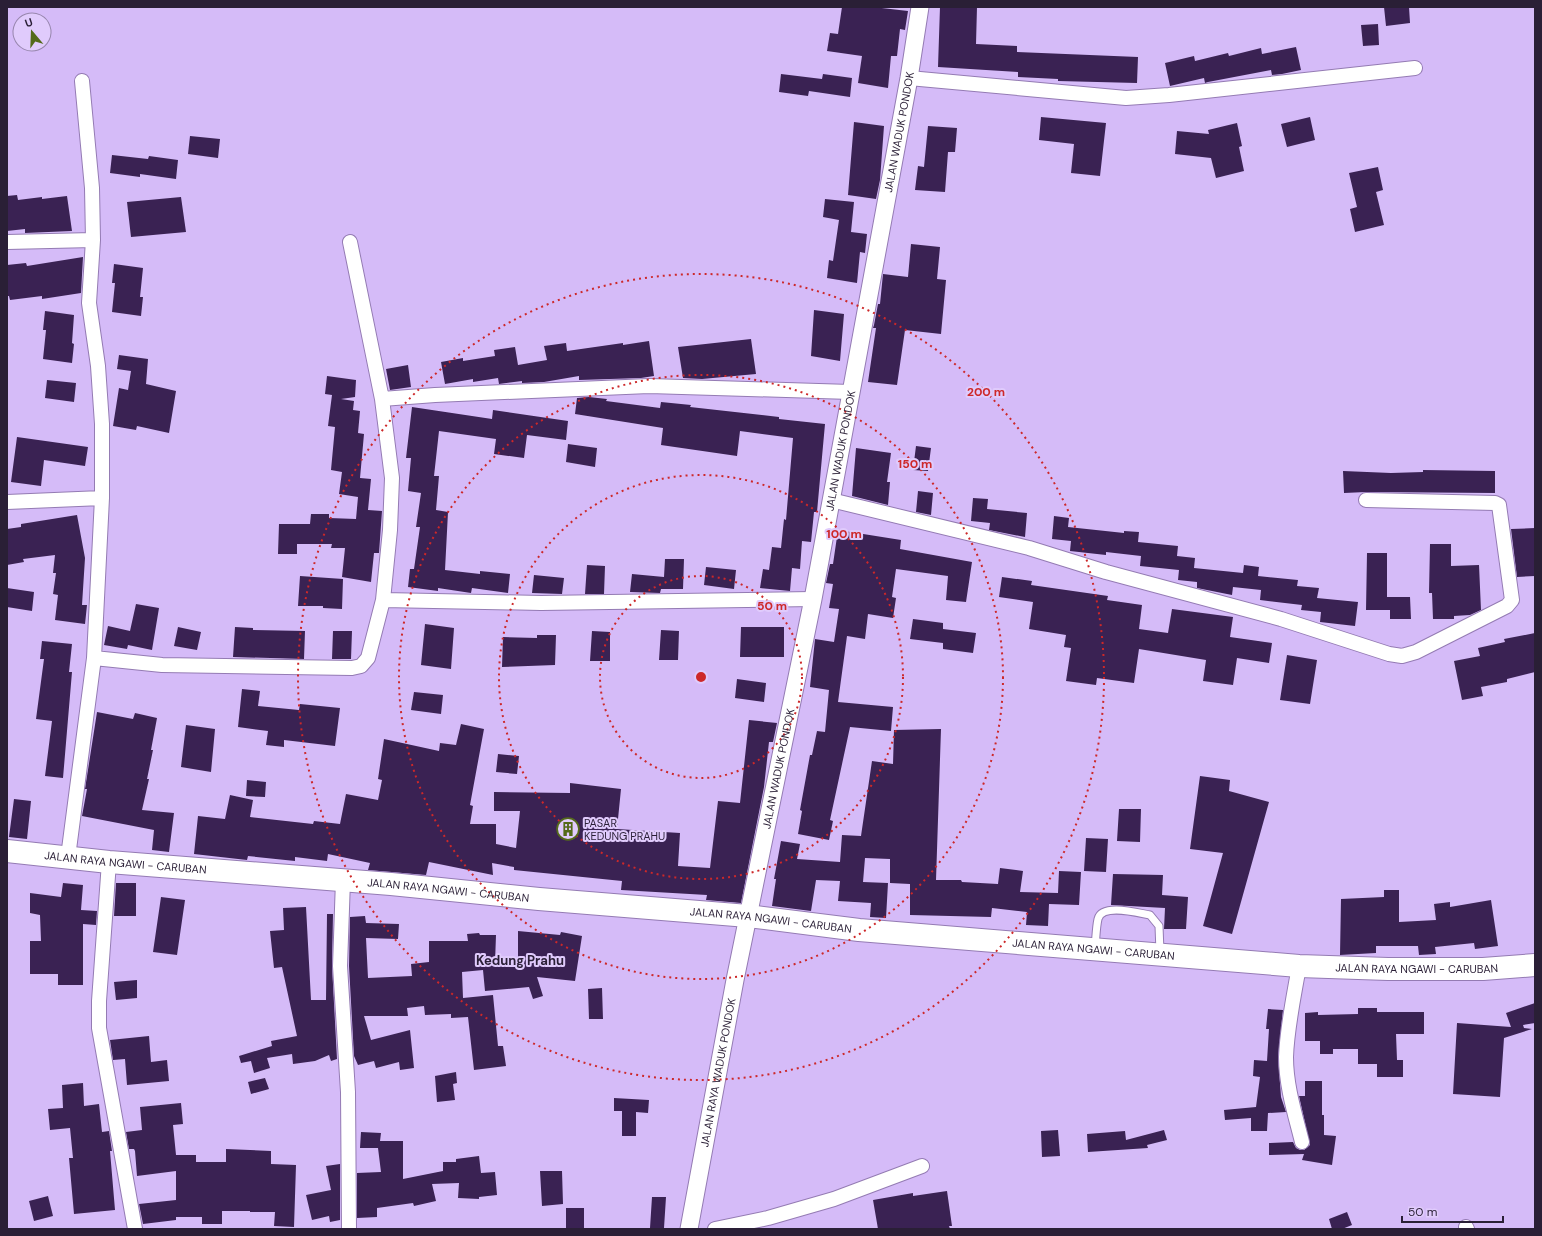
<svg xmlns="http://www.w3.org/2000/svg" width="1542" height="1236" font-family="'DM Sans',sans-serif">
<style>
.building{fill:#3a2253}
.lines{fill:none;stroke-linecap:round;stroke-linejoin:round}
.service-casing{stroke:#947bb3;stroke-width:9}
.minor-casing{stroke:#947bb3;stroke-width:16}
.tertiary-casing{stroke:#947bb3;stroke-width:19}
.trunk-casing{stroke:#947bb3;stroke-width:24}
.service{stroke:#fff;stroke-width:7}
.minor{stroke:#fff;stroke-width:14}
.tertiary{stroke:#fff;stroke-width:17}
.trunk{stroke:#fff;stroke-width:22}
.ring{fill:none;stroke:#cd2829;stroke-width:2;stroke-dasharray:2 4}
.labels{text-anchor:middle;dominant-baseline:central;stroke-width:4;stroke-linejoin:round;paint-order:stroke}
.street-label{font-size:11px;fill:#2a1f36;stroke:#e0cbfc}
.poi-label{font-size:11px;fill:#2a1f36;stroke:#e0cbfc;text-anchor:start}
.quarter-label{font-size:13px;font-weight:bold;fill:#2a1f36;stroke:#e0cbfc}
.centre{fill:#cd2829;stroke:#e0cbfc;stroke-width:2}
.ring-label{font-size:12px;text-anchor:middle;font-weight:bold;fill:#cd2829;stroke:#e0cbfc;stroke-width:4;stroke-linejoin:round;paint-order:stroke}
</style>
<rect width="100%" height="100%" fill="#d5bbf8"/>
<path class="building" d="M842,7h31l35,4 -3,19 -5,-1 -3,27h-6l-3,32 -30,-5 4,-27 -35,-5 3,-18 8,1z
M940,7h37l-1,37 41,2v6l121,5 -1,26 -79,-2v-2l-40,-2v-5l-80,-5z
M1384,7h25l1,16 -24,3z
M1378,24l1,21 -16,1 -2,-21z
M1296,47l5,23 -19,4 -10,1 -1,-5 -63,12 -3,1 -1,-5 -34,8 -5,-23 29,-7 1,5 33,-8 1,3 32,-8 1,6z
M781,74l41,5 1,-5 29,4 -2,19 -41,-6 -1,5 -29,-4z
M1041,117l65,6 -6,53 -29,-3 3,-29 -35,-4z
M1310,117l5,23 -28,7 -6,-23z
M854,122l30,4 -4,54 -4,19 -28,-4z
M1237,123l5,23 -3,1 5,24 -28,7 -5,-20 -36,-4 2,-23 32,3 -1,-4z
M928,126l29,2 -2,24h-7l-3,40 -30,-2 3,-24 6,1z
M190,136l30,3 -2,19 -30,-4z
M112,155l36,4 1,-3 29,4 -2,19 -36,-5v3l-30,-4z
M1378,167l5,23 -7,2 8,33 -29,7 -5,-23 7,-2 -8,-34z
M17,195l1,5 24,-3v2l25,-3 5,35 -47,2v-4l-18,2v-35z
M181,197l5,35 -55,5 -4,-35z
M825,199l29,3 -3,30 16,2 -2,19 -5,-1 -3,31 -30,-5 2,-18 4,1 6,-41 -16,-3z
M911,244l29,3 -3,32 9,1 -5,54 -36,-4 -8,55 -29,-3 8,-54h-3l1,-3 4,-21h2l3,-30 25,3z
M83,257l-2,36 -39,6v-3l-32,4 -1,-4h-2v-31l19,-2 1,3z
M114,264l29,4 -3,29h3l-2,19 -29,-4 3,-29h-3z
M814,310l30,4 -4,47 -29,-5z
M45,311l29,4 -2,28 2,1 -2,19 -29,-4 3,-29h-3z
M751,339l5,35 -54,5 -19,-1 -5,-31z
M649,341l5,35 -13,2 -62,2v-4l-35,6 -22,1v-2l-23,3 -1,-6 -25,4v-3l-28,5 -4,-22 22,-4v3l32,-5 -1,-6 21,-3 3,18 29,-5 -3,-14 22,-3 1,8 56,-8v2z
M119,355l29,4 -2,25 30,7 -7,42 -32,-7 -1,4 -23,-4 6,-38 9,2 3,-19 -14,-2z
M408,365l3,22 -21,3 -4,-21z
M327,376l29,4 -1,17 -14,2 13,2 -1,9 7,1 -2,22 6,1 -4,44 11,1 -3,31 14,1 -3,42h-5l-3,29 -29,-5 3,-29h-14l1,-4h-35v10h-19l1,-30h31l1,-10h18v4l27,1 2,-22 -19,-3 3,-22 -11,-2 4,-43 -7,-1 4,-31 -7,-1z
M47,380l29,3 -2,19 -29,-4z
M589,397l18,2 -1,2 54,7 1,-6 30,3 -1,2 89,10v2l46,5 -8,88h-3l-3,30 -9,-1 -2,28 -8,-1 -2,23 -30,-3 3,-19 6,1 3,-23 9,1 3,-29 2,1 7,-82 -53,-7 -3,25 -76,-11 2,-17 -88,-14 2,-16z
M412,407l80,12 1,-9 75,11 -2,19 -39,-5 -3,23 -30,-4 2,-15 -57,-8 -5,45h5l-3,34 12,2 -3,58 35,4v-3l30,3 -2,19 -36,-5 -1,5 -33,-5v3l-30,-4 2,-18h4l6,-42h-4l5,-34 -13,-2 3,-33h-5z
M17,437l71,10 -3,19 -41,-6 -3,26 -30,-4z
M568,444l29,4 -2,19 -29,-5z
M916,446l15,2 -3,23 -15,-1z
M856,448l35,5 -4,29h3l-2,23 -36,-9z
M1423,470l72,1v22l-129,-1 -22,1 -1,-22 48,2 32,-1z
M918,491l15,2 -2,22 -15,-3z
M973,498l15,1 -1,10 40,4 -2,24 -36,-7 1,-7 -19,-2z
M77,515l8,43 -3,47h5l-2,19 -30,-4 3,-25 -5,-1 3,-21h-3l2,-18 -32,4 1,3 -17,3v-36l14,-2v-3z
M1054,516l15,2 -1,9 56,6v-2l15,1 -1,10 40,4 -1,10 18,2 -1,10 49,5 1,-8 15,2 -1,9 40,4 -1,6 22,2 -2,10 41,4 -3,24 -35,-4 1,-10 -20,-2 1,-5 -42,-5 1,-10 -28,-3 -1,8 -35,-7v-6l-19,-2 1,-10 -39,-4 1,-10 -35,-4v3l-36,-4 1,-10 -19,-2z
M1535,528v48l-18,1 -6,-48z
M838,530l63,10 -1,9 72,13 -6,40 -20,-2 2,-24 -52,-7 -4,28 4,1 -3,20 -25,-4 -3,25 -18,-3 -9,66 55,5 -2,24 -41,-4 -20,93 3,1 -4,19 -31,-6 4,-23 -2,-1 10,-55h2l5,-24 8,1 4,-42 -19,-3 5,-48 19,3 5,-33 -10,-1 4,-24 -7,-1 4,-19h3z
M1430,544h21v22l28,-1 2,45 -11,5 -16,1v3h-21l-1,-26h-3z
M1367,553h20v44h23l1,22h-21v-9h-24z
M665,559h19l-1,30h-22l-1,4 -30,-1 2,-18 32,3z
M587,565l18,1 -1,28h-19z
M706,567l30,3 -2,19 -30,-4z
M534,575l30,3 -2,16 -30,-1z
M300,576l43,3 -1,30 -19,-1v-2h-25z
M1002,577l30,4 -1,4 77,11 -1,4 35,5 -3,24 29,4 4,-24 61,8 -3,20 42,6 -3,20 -32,-5 -4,27 -30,-4 3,-21 -67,-11 -5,34 -37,-5 -1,7 -30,-4 5,-33 -7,-1 2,-12 -37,-6 4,-27 -34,-5z
M7,588l27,4 -2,19 -25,-4z
M136,604l23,4 -7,42 -24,-5 -1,4 -23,-4 4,-19 22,5z
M913,619l30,4v6l33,4 -3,20 -30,-4v-6l-33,-4z
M425,624l29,4 -3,41 -30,-4z
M178,627l23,5 -4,18 -23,-4z
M235,627l18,1v2l52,1 -1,28 -71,-2z
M741,627h43v30h-44z
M661,630l18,1 -1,29h-19z
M333,631h19l-1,28h-19z
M592,631l18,1v29h-20z
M1535,633v39l-28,7v3l-26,5 2,9 -21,4 -8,-39 26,-5 -2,-8 27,-6 -1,-3z
M537,635h19l-1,30 -53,2 1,-30 34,1z
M42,641l30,3 -3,28h3l-9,106 -18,-2 7,-55 -16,-2 8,-60h-4z
M1287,655l30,5 -7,44 -30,-4z
M737,679l29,4 -2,19 -29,-4z
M242,689l18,2 -2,15 41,4 1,-6 40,4 -5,38 -51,-6v7l-18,-2 2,-14 -30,-4z
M414,692l29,3 -2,19 -30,-4z
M97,712l36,7 2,-6 22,5 -6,32h2l-6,29h2l-7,31 32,3 -5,39 -17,-2 2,-20 -72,-14 5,-27h-2z
M749,720l28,3 -4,19h-4l-5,45 -23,116 -35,-3 1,-5 -86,-5 1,-9 -108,-11v-3l-22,-4 1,12 -64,-13 -3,13 -58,-5 2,-7 -42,-9 -1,7 -32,-4v4l-47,-5 -1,4 -53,-6 4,-38 27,3 5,-24 23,5 -3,17 63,7 1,-3 26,3 6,-30 32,6 4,-20 -4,-1 6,-40 55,12 1,-8 16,2 5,-21 23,5 -14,76 3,1 -3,18h26v20l20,4 4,-37h-26v-19l76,1v-10l51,6 -4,40 63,4 -2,33 32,2 8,-67 22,2z
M186,725l29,4 -4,43 -30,-5z
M941,729l-5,151h25l1,2 36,2 2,-16 23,3 -3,21 38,1 1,-22 22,1 -2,33 -30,-1 -1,22 -22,-1 1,-13 -35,-4 -1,9 -81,-2v-31l-20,-1v-24l-25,-1 -2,24 25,1 -2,35 -16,-1 1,-14 -33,-2 2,-20 -24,-1 -5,31 -39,-5 4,-27h-2l7,-38 19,3 -3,15 43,3 2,-27 19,1 11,-75 21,3 1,-34z
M498,754l21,2 -2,18 -21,-2z
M1200,776l30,4 -1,11 40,11 -37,132 -29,-8 20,-73 -33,-4z
M247,780l19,2 -1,15 -19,-1z
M14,799l17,2 -4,38 -18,-2z
M1119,809h22l-1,33 -23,-1z
M1086,838l22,1 -2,33 -22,-1z
M1113,874l50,1 -1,20 26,2 -2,32h-22l1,-21 -54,-3z
M63,883l20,2 -2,25 16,1 -1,14 -13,-1v61h-25v-11h-28v-33h11l-1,-26 -10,-2v-20l31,4z
M116,883h20v33h-22z
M1384,890h15v32l37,-2 -2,-16 16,-2v5l41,-7 7,46 -23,3 -1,-6 -39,4 1,7 -17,1 -1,-9h-42v7l-36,2 1,-56 43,-2z
M161,897l24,3 -8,55 -24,-3z
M306,907l5,93h15l1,-86h6l-1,52 5,93 -6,2 -2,-6 -14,6 -22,3 -1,-10 -25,4 3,10 -16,5 -3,-12 -10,2 -2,-7 33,-10 -1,-5 26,-5 -15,-69 -8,1 -4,-37 14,-1 -1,-22z
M365,916l1,7 33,1 -1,15 -32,-1 2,40 44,-2 -1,-12 18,-2v-21h39l-1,-7 12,-1 1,2h16l-1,28 23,-2v-30l42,4 1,-3 21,4 -7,45 -38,-4 6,19 -10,3 -4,-12 -44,4 -2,-21 -21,2 1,26 30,-3 5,51h5l3,20 -32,4 -6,-53 -17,1v-4l-26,1 -1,-9 -17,2 1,8h-44l7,24 39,-10 4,38 -14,2 -1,-8 -23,6 -2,-7 -16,4 -4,-9 -5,-90 1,-49z
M137,980v18l-21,2 -2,-18z
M602,988l1,31h-14l-1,-30z
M1535,1003v20l-12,2 1,3 8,1 -28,9 -4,59 -47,-3 4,-71 54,4 -5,-14z
M1358,1008h19v4h47v22h-28l1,26h6v17h-26v-13h-19v-15h-25v5h-13v-13h-15v-28l13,-1v3l40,-1z
M1268,1009l15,1 -5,47 3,40 5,15 -18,1 -1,18h-16v-13l-26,2 -1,-10 32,-3 4,-30 -7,-1 1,-16 13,1 2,-32h-3z
M149,1036l2,26 16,-2 2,21 -42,4 -2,-26 -12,1 -3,-20z
M456,1072l1,11 -4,1 2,16 -18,2 -2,-26z
M265,1078l4,11 -18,5 -3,-12z
M1305,1081h17v34h2v20l12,1 -4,29 -30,-5 2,-6 -35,1v-12l24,-1 3,6 4,2h4l6,-5 -11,-49h6z
M83,1083l1,23 15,-2 3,28 7,-1 3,20h-2l5,59 -41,4 -5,-56h4l-3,-30 -20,2 -2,-21 15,-1 -1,-23z
M614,1098l35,2 -1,13 -12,-1v24h-14v-25h-8z
M181,1103l2,21 -10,1 3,30h20v7h30v-13l45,2v13l25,1 -2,62 -20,-1 1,-14h-25v-1h-28v13h-20v-7h-26v3l-33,4 -4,-20 37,-4v-29l-39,5 -2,-25 -1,-2h-5l-3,-17 16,-2 -2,-23z
M1058,1130l2,26 -18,1 -1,-26z
M1164,1130l3,10 -20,5 1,3 -60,4 -1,-18 38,-3 1,9z
M361,1132l20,1 -1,8h23v38l40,-8v-9h13v-3l23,-3 2,17 14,-1 2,23 -18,2v2l-21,-1 1,-15 -27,1 4,17 -22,5 -1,-3 -36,5v9l-20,1v-45l24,-1 -3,-24h-18z
M340,1164v56l-10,2 -1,-6 -17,4 -6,-25 25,-5 -5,-24z
M540,1171h22l1,33 -21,2z
M947,1191l5,35h-3l1,3h-72l-5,-29 40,-7v3z
M48,1196l5,20 -19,5 -5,-20z
M652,1197h14l-2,31h-14z
M566,1208h18v21h-18z
M1347,1212l5,13 -10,4h-10l-3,-10z"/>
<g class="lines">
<g class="service-casing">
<path id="service" d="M1095,947c1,-9 1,-19 3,-28 4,-16 40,-6 52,-4l9,11 1,26"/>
</g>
<g class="minor-casing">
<path id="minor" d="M909,78l217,20 43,-3 246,-27
M7,242l86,-2
M382,399l53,-4 214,-9 202,6
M831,500l198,48 77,24 175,47 108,35 13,2 14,-4 91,-46 5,-6 -13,-95 -4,-2 -129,-3
M7,502l95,-4
M383,600l158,3 272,-4
M94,658l68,7 190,3 9,-2 7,-8 15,-58 7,-70 2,-52 -10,-79 -32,-157
M68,857l26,-199 8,-160v-74l-4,-58 -9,-63 4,-63 -1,-52 -10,-107
M109,862l-10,139v27l36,201
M343,880l-3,86 8,126 1,137
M1299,966c-5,30 -12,61 -13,91 0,29 9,57 16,85
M1466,1227l1,2
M715,1229l53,-11 66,-19 88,-33"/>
</g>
<g class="tertiary-casing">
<g id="tertiary">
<path id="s1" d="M689,1229l46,-249 78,-381 96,-521 11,-71"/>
</g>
</g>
<g class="trunk-casing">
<g id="trunk">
<path id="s2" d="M7,851l102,11 282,22 148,15 209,17 111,14 440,36 89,3h95l52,-4"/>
</g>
</g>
<use href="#service" class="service"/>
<use href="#minor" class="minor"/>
<use href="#tertiary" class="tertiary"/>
<use href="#trunk" class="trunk"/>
</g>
<g class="ring">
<circle cx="701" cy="677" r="101"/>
<circle cx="701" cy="677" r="202"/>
<circle cx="701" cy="677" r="302"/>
<circle cx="701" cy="677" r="403"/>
</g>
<defs>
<g id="building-ring" transform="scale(1.15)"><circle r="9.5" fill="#e0cbfc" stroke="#546a1a" stroke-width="1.5"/><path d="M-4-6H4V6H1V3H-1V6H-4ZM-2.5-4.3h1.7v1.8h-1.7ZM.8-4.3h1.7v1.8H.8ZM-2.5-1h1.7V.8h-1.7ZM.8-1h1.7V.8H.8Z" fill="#546a1a"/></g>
</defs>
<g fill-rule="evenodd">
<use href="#building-ring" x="568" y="829"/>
</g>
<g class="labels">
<g class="street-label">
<text stroke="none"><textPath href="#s1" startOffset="1117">JALAN WADUK PONDOK</textPath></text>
<text stroke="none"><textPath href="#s1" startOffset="793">JALAN WADUK PONDOK</textPath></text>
<text stroke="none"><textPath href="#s1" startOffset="469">JALAN WADUK PONDOK</textPath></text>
<text stroke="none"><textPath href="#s2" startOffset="119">JALAN RAYA NGAWI - CARUBAN</textPath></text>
<text stroke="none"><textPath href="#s2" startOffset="443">JALAN RAYA NGAWI - CARUBAN</textPath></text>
<text stroke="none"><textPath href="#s2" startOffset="767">JALAN RAYA NGAWI - CARUBAN</textPath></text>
<text stroke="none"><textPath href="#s2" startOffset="1091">JALAN RAYA NGAWI - CARUBAN</textPath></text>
<text stroke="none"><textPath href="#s2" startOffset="1415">JALAN RAYA NGAWI - CARUBAN</textPath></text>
<text stroke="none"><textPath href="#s1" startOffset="159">JALAN RAYA WADUK PONDOK</textPath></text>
</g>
<g class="poi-label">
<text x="584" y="823">PASAR<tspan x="584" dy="13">KEDUNG PRAHU</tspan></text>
</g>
<g class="quarter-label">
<text x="520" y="960">Kedung Prahu</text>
</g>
</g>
<circle cx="701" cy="677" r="6" class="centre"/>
<g class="ring-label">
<text x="986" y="396">200 m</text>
<text x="915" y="468">150 m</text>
<text x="844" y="538">100 m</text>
<text x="772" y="610">50 m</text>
</g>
<rect width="1542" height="1236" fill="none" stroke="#2a1f36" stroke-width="16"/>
<g transform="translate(32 32) rotate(341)"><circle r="19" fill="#e0cbfc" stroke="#9786ad"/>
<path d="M0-3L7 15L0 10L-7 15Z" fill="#546a1a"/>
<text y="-6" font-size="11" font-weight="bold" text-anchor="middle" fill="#2a1f36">U</text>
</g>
<path d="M1402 1216v6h101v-6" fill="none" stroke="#2a1f36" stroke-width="2"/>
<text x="1408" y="1216" font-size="12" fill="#2a1f36" stroke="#e0cbfc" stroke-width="3" paint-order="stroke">50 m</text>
</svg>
